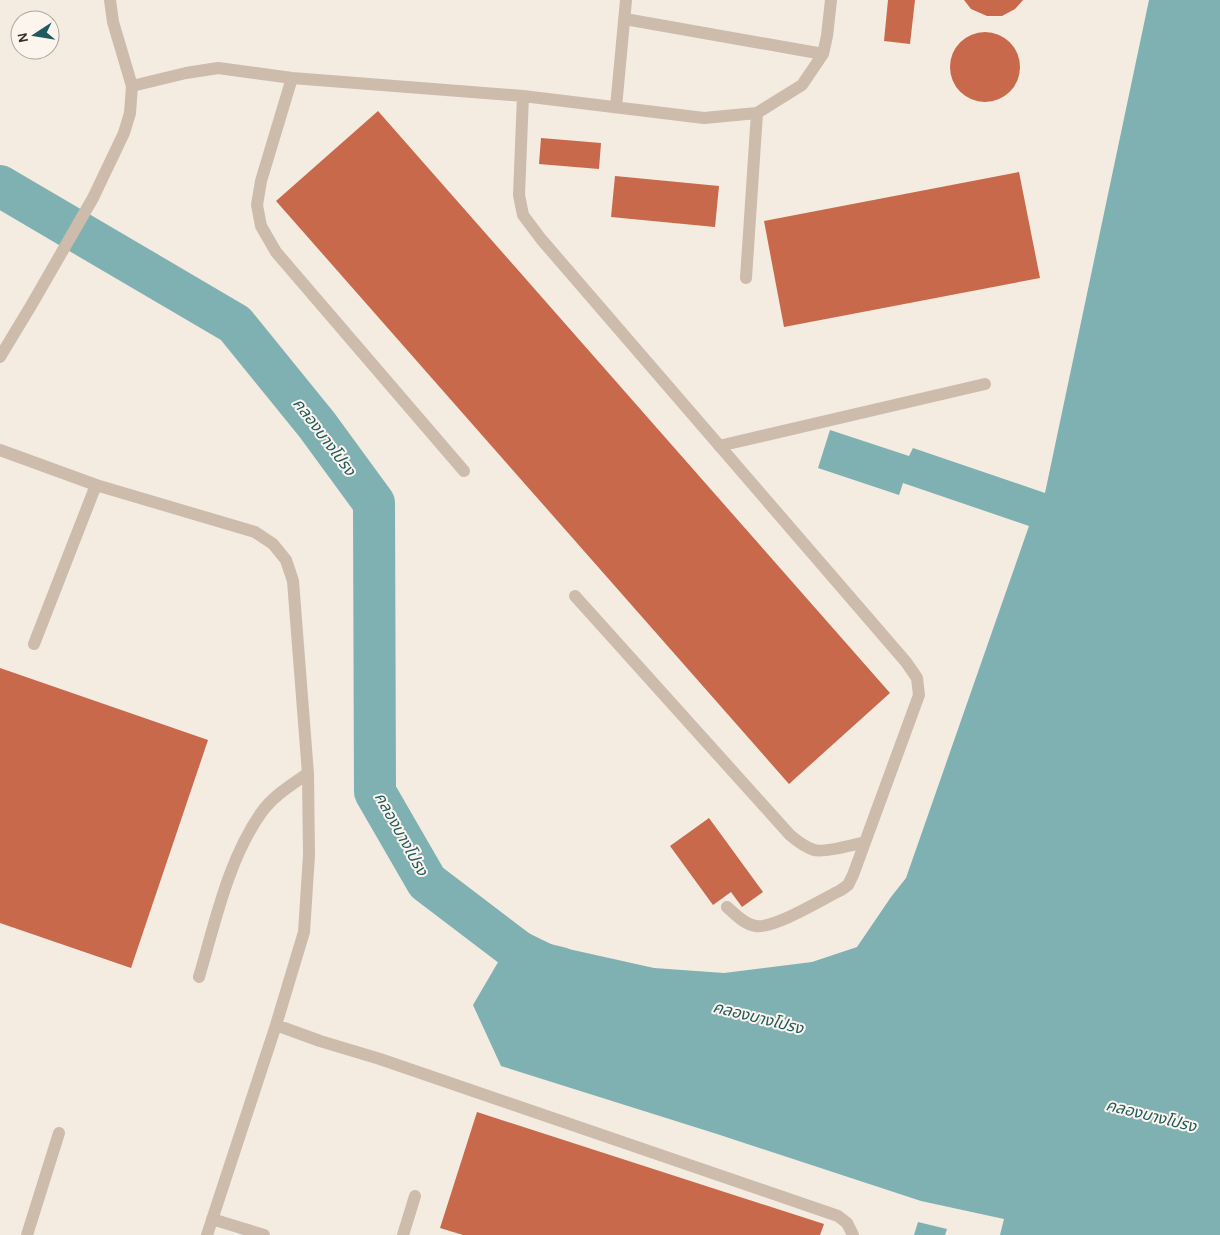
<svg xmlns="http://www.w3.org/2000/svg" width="1220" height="1235" font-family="'Alegreya Sans','Noto Sans Thai',sans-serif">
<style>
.water{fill:#7fb0b2}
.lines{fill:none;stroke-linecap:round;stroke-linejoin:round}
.river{stroke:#7fb0b2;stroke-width:42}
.building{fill:#c8694b}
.lane{stroke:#cdbbac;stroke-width:12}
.labels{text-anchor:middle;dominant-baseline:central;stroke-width:4;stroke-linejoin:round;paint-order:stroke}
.water-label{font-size:16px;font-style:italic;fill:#1f5a5e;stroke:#fbf5ee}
</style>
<rect width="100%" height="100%" fill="#f4ebe1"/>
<path class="water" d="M1149,0h71v1235h-220l4,-16 -83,-18 -204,-67 -216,-68 -28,-61 45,-77 37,18 99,22 70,5 88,-11 45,-15 34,-50 15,-19 123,-352 -126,-43 -4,12 -81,-27 12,-38 79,26 4,-8 132,45z
M918,1222l29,7 -2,6h-31z"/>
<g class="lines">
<path class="river" d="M0,186l235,138 82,101 57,78 1,289 52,90 104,79 29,7"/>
</g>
<path class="building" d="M888,0h27l-5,44 -26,-3z
M964,0h59l-8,9 -13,7h-15l-16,-7z
M950 67a35 35 0 1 1 70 0a35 35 0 1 1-70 0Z
M378,111l512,582 -101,91 -513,-583z
M541,138l60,5 -2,26 -60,-5z
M1019,172l21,106 -256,49 -20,-106z
M615,176l104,10 -4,41 -104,-10z
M0,668l208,72 -77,228 -131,-45z
M709,818l54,74 -21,15 -11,-15 -18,13 -43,-59z
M477,1112l347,112 -4,11h-357l-23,-7z"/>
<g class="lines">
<path class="lane" d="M625,19l198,35
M292,78l-31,103 -4,24 4,21 15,26 188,219
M132,86l54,-13 32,-5 74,10 231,18 181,22 53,-5 45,-28 21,-31 4,-18 4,-36
M523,96l-4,99 4,20 18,24 365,423 11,16 2,17 -66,180 -5,10 -7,5c-18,9 -67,39 -85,36 -11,-1 -21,-12 -29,-19
M616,107l10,-107
M746,278l11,-165
M0,357l32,-53 61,-106 31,-65 6,-20 2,-27 -19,-64 -3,-22
M719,446l266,-62
M0,450l96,35 159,47 18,12 13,16 7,21 15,193 1,81 -5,77 -28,93 -69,210
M575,596l215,239c7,6 15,12 24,15 10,3 39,-5 51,-8
M34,644l62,-159
M199,977c16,-54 29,-117 62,-164 12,-17 30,-28 46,-39
M276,1025l44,16 60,18 458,157 9,7 6,12
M212,1219l52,16
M27,1235l32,-102
M403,1235l12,-39"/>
</g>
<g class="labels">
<g class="water-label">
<text transform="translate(324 437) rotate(53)">คลองบางโปรง</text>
<text transform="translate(401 834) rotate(61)">คลองบางโปรง</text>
<text transform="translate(758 1018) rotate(14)">คลองบางโปรง</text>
<text transform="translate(1151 1116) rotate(14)">คลองบางโปรง</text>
</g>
</g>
<g transform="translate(35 35) rotate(258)"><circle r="24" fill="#fbf5ee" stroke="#aea6a0"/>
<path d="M0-4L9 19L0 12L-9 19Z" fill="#1f5a5e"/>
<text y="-8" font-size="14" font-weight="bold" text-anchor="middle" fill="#3b302b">N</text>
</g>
</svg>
